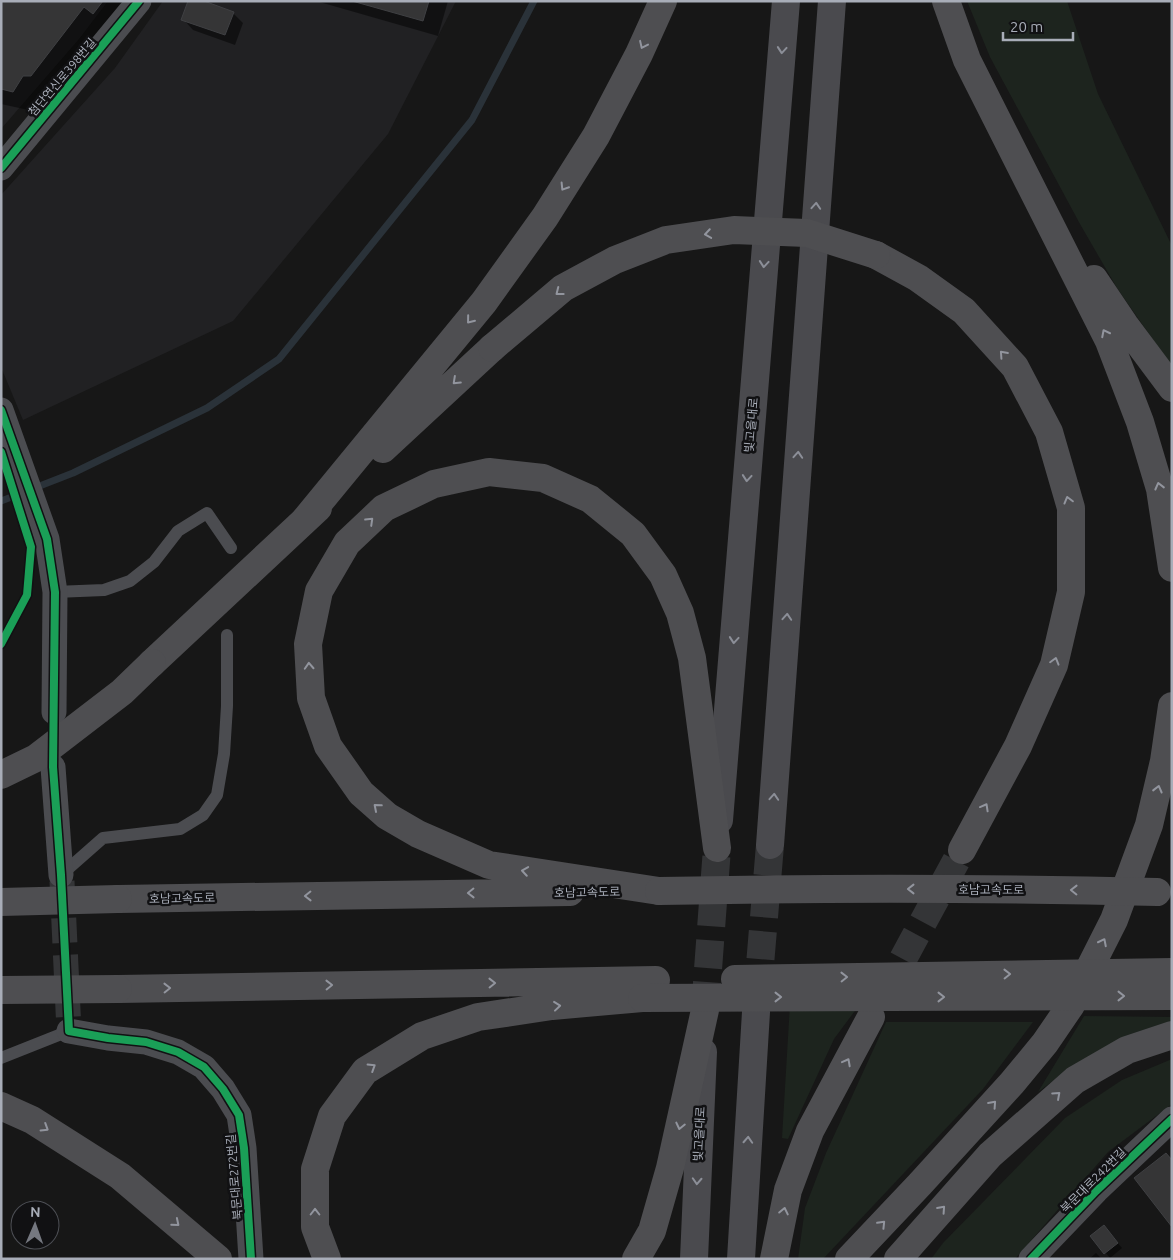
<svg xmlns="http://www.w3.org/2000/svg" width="1173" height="1260" font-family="Ubuntu,'Noto Sans KR',sans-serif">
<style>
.built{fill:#212123}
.green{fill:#1d241e}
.shadow{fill:#0007}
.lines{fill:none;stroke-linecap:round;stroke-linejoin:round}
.stream{stroke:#2a3239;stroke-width:7}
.building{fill:#353536;stroke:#3f4043}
.minor-tunnel{stroke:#343537;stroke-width:25;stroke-dasharray:25 12;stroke-linecap:butt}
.secondary-tunnel{stroke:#343537;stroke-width:28;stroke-dasharray:28 14;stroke-linecap:butt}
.motorway-tunnel{stroke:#343537;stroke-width:28;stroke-dasharray:28 14;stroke-linecap:butt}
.service{stroke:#4b4c50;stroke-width:12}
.minor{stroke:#4b4c50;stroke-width:25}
.secondary{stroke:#4a4a4e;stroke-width:28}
.motorway{stroke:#4e4e51;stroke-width:28}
.motorway-bridge{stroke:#4e4e51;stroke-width:28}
.cycleway-casing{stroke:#111113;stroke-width:11}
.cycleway{stroke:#1a9f57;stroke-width:8}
.oneway{stroke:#92959e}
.oneway2{stroke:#8c8f98}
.labels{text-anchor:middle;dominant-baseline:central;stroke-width:5;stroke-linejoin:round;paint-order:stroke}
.street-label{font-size:12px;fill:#a8adb8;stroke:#111113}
</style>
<rect width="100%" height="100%" fill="#171717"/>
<path class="built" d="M1,1h107l-29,38 -78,90z
M163,1h293l-68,133 -155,187 -210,99 -22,-53v-172l114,-127z"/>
<path class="green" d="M967,1h100l31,93 74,152v121l-55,-79 -37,-64 -90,-167z
M790,1004h70l-26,35 -46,100 -6,-1z
M1084,1016l88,1v6l-96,41 -38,28z
M886,1022h147l-50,67 -160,170h-25l7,-51 21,-55z
M1172,1059v45l-64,48 -93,107h-84l12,-16 122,-125 57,-38z"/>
<path class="shadow" d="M1,1h138l-87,95 -8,-1 -11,16 -32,-7z
M316,1h132l-10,35z
M233,13l10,10 -8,22 -42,-15 -10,-11z
M1108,1232l14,16 -12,10 -18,-22z
M1096,1253l6,6h-13z"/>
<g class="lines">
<path class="stream" d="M1,501l72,-28 134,-65 72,-49 193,-239 62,-119"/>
</g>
<path class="building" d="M1,1h102l-10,13 -9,-7 -53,69h-8l-10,16 -12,-3z
M188,1h16l30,11 -9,23 -44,-15z
M352,1h77l-6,20z
M1166,1153l6,7v67l-38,-49z
M1104,1225l14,18 -14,11 -14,-18z"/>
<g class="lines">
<path class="minor-tunnel" d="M62,881l7,150"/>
<path class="secondary-tunnel" d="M757,1001l13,-156
M705,1010l12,-162"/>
<path class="motorway-tunnel" d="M883,996l79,-146"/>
<path class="service" d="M55,592l49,-2 26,-9 24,-19 24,-31 29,-18 24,35
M61,875l42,-37 77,-9 23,-14 14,-20 7,-41 3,-48v-71
M1,1058l68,-27"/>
<path class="minor" d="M1,168l138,-167
M1,410l46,129 8,53 -1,120
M53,767l8,108
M69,1031l39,7 38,4 32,10 26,15 19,22 16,26 5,33 7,111
M1031,1259l65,-68 76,-72"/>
<path class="secondary" d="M719,820l67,-819
M770,845l62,-844
M694,1259l9,-207
M741,1259l15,-247"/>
<path class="motorway" d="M946,1l21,59 142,281 31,81 20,67 12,79
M876,255l42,23 46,33 51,56 34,65 22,76v84l-17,73 -36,81 -56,104
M1094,279l31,46 47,63
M383,449l109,-101
M304,521l180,-219 61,-85 51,-81 43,-82 24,-53
M152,663l166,-155
M659,891l-170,-26 -71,-31 -31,-18 -26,-23 -33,-47 -17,-48 -3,-54 11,-53 28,-48 37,-35 50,-24 55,-12 54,6 47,21 43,35 30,41 17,38 12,45 25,190
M118,899l452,-7
M118,989l538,-9
M1,1106l31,14 88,56 98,83
M327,1259l-12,-32v-58l17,-53 33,-45 57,-35 56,-19 74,-11 90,-8
M636,1259l16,-28 18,-63 35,-158
M774,1259l14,-69 22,-59 61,-114
M849,1259l71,-75 92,-101 33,-40 26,-38 43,-85 35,-95 15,-64 8,-55
M898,1259l92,-104 85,-75 52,-30 45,-15"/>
<path class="motorway-bridge" d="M492,348l71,-60 52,-28 51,-20 68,-10 73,3 69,22
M1,775l35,-17 86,-66 30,-29
M659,891c166,-3 332,-3 498,1
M1,902l117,-3
M735,979l437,-7
M1,990l117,-1
M642,998l530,-2"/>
<g class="cycleway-casing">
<path id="cycleway" d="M1,168l138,-167
M1,410l46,129 8,53 -2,175 8,108 8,156 39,7 38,4 32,10 26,15 19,22 16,26 5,33 7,111
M1,452l30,95 -4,48 -26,49
M1031,1259l65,-68 76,-72"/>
</g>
<use href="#cycleway" class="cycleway"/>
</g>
<defs><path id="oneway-chevron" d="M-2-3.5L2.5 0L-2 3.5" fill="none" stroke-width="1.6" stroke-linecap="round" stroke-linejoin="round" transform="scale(1.25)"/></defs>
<g class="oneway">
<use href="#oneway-chevron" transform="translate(643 45) rotate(115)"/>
<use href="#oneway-chevron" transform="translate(564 187) rotate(122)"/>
<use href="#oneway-chevron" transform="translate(708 234) rotate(171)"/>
<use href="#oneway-chevron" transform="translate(559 292) rotate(142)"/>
<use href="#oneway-chevron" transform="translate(470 320) rotate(129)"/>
<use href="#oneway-chevron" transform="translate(1105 333) rotate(-117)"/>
<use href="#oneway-chevron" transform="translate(1003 354) rotate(-132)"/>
<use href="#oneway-chevron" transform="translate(456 381) rotate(137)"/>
<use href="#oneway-chevron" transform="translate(1159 486) rotate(-104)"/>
<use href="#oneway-chevron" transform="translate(1068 500) rotate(-105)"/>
<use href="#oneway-chevron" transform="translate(370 521) rotate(-44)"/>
<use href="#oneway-chevron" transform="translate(1055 661) rotate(-74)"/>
<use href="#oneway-chevron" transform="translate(309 666) rotate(-93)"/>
<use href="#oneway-chevron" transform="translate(1158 789) rotate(-76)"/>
<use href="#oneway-chevron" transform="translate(377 807) rotate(-139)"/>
<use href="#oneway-chevron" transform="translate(985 807) rotate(-61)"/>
<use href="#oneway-chevron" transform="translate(525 871) rotate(-171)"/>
<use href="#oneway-chevron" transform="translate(911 889) rotate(-180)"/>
<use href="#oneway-chevron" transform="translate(1074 890) rotate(-179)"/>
<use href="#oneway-chevron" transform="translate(471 893) rotate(179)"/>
<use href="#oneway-chevron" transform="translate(308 896) rotate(179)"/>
<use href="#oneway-chevron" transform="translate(1103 942) rotate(-63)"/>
<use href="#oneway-chevron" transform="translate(1007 974) rotate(-1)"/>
<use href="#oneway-chevron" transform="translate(844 977) rotate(-1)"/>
<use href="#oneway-chevron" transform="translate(492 983) rotate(-1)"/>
<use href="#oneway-chevron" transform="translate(329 985) rotate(-1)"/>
<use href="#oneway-chevron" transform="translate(167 988) rotate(-1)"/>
<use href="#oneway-chevron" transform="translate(1121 996)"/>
<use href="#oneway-chevron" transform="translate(778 997)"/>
<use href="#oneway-chevron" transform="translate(941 997)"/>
<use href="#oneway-chevron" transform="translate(557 1006) rotate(-6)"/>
<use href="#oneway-chevron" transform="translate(847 1062) rotate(-62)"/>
<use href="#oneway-chevron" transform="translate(372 1067) rotate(-32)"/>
<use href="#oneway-chevron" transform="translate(1057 1095) rotate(-42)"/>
<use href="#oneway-chevron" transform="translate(993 1104) rotate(-48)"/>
<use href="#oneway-chevron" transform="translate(680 1126) rotate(103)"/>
<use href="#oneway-chevron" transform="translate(45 1128) rotate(32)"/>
<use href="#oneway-chevron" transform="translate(942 1209) rotate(-48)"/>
<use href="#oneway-chevron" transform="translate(784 1211) rotate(-78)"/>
<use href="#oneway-chevron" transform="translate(315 1212) rotate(-90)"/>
<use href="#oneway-chevron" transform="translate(176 1223) rotate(40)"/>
<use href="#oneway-chevron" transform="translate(882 1224) rotate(-46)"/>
</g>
<g class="oneway2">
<use href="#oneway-chevron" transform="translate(782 50) rotate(95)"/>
<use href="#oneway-chevron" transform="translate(816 206) rotate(-86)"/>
<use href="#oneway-chevron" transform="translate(764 264) rotate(95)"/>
<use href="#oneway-chevron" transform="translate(798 455) rotate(-86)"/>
<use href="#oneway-chevron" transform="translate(747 478) rotate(95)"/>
<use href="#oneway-chevron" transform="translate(787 617) rotate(-86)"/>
<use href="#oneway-chevron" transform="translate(734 640) rotate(95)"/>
<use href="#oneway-chevron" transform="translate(774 797) rotate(-86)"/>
<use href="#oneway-chevron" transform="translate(748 1140) rotate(-87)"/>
<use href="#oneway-chevron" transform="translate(697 1181) rotate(93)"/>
</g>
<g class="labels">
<g class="street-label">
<text transform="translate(62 77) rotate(-50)">첨단연신로398번길</text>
<text transform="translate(751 425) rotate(-85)">빛고을대로</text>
<text x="991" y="889">호남고속도로</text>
<text transform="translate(587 892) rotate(-1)">호남고속도로</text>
<text transform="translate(182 898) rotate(-1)">호남고속도로</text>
<text transform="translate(699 1134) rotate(-87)">빛고을대로</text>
<text transform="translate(234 1177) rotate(-95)">북문대로272번길</text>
<text transform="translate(1093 1180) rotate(-45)">북문대로242번길</text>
</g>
</g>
<rect width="1173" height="1260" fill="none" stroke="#a8adb8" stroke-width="5"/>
<g transform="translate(35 1225) rotate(2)"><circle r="24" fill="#111113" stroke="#4d4f55"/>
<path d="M0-4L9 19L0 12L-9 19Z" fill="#757880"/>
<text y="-8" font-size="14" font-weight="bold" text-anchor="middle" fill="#a8adb8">N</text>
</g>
<path d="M1003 32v8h70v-8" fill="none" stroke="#a8adb8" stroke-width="2.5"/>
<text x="1010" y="32" font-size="15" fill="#a8adb8" stroke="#111113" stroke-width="4" paint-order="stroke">20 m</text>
</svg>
